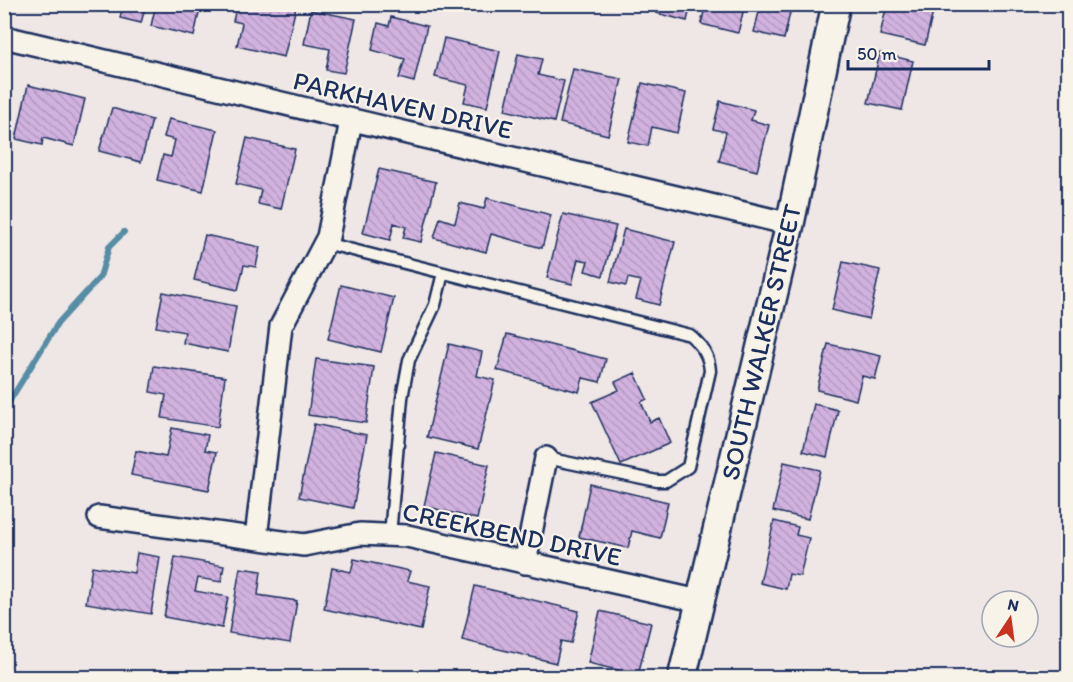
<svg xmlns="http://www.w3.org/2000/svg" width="1073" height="682" font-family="Itim,sans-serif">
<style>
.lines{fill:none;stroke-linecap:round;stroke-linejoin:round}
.stream{stroke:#558da5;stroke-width:6}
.building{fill:url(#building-back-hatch);stroke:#1b2f5e;stroke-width:1.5}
.service-casing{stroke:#1b2f5e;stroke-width:15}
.minor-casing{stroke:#1b2f5e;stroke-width:26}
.tertiary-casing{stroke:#1b2f5e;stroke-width:32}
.service{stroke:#f7f3e8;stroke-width:10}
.minor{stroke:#f7f3e8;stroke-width:21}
.tertiary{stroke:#f7f3e8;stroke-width:27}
.labels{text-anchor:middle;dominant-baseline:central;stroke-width:4.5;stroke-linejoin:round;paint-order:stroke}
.street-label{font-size:26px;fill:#1b2f5e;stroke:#f7f3e8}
</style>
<defs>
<pattern id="building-back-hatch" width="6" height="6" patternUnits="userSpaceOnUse" patternTransform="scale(1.5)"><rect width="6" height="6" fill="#d1b2df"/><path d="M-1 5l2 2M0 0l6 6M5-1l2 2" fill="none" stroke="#b399c2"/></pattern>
</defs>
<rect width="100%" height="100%" fill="#efe6e6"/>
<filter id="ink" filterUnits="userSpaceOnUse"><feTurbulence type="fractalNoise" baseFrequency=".0167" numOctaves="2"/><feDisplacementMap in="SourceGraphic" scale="12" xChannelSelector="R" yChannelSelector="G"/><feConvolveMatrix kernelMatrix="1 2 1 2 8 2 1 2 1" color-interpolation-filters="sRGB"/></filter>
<g filter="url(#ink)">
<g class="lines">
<path class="stream" d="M4,410l54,-87 42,-46 9,-30 15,-15"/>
</g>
<path class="building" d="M123,4h23l-5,19 -21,-5z
M156,4h45l-7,32 -43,-10z
M237,4h47l12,3 -12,50 -47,-11 5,-23 -9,-2z
M658,4h33l-4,17 -31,-8z
M706,4h39l-7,29 -37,-9z
M761,4h31l-8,35 -30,-7z
M887,4h48l-10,41 -45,-10z
M311,10l45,9 -12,54 -18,-3 4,-21 -26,-5z
M391,17l36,9 -13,56 -15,-4 6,-19 -33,-9 6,-27 11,3z
M444,38l56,13 -13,56 -23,-5 4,-17 -33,-8z
M880,53l33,8 -11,49 -34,-7z
M518,54l24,5 -4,16 26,6 -10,41 -49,-12z
M573,69l49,10 -14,56 -48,-12z
M4,80l5,2 -5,17z
M642,83l44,10 -9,40 -25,-6 -4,19 -20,-4z
M28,85l57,14 -11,47 -31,-8 -1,7 -26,-6z
M720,101l34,9 -3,10 18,5 -12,46 -38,-10 7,-29 -13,-3z
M112,108l40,12 -11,42 -42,-11z
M169,119l48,11 -14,61 -46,-11 6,-25 8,2 4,-17 -11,-3z
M247,138l48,11 -14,60 -23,-5 3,-14 -25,-6z
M379,169l57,13 -15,60 -18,-4 3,-11 -12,-4 -4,17 -27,-7z
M487,198l64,17 -9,33 -51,-14 -5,18 -52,-14 6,-20 15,5 5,-20 24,6z
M563,214l53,12 -13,50 -18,-5 3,-10 -10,-2 -6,25 -25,-6z
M624,229l51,13 -16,63 -23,-6 5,-18 -13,-3 -2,8 -16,-4z
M205,235l55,12 -4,20 -12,-2 -6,25 -44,-10z
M843,262l37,8 -11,49 -37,-9z
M341,285l53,13 -13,54 -53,-13z
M163,292l73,14 -8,46 -45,-9 2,-11 -29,-5z
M507,334l99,25 -6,23 -17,-4 -4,14 -82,-22z
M449,344l33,8 -5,24 18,4 -17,69 -51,-12z
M828,344l53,12 -6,23 -13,-3 -6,24 -39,-10z
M316,359l58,8 -8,56 -58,-8z
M154,366l71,11 -7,50 -56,-9 4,-23 -16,-3z
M635,373l12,26 -6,3 9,20 9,-4 11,25 -49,22 -29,-63 27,-12 -4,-8z
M814,404l24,6 -11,47 -24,-6z
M314,424l53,11 -14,73 -54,-11z
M172,428l36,7 -3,15 12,2 -8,38 -78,-15 5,-24 30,6z
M436,453l53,12 -12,54 -53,-13z
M784,462l36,8 -12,49 -35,-8z
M590,484l78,18 -8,36 -28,-7 -4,17 -49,-11z
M774,521l24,6 -2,8 13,3 -9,38 -11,-2 -3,15 -26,-6z
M137,553l23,4 -9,57 -65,-11 6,-37 42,7z
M175,557l49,9 -3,16 -23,-4 -3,13 33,6 -6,31 -58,-11z
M354,559l56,12 -3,10 23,5 -9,44 -97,-21 8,-41 19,4z
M240,568l21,3 -3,24 39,6 -7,42 -61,-10z
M475,586l104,25 -8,32 -10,-2 -5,22 -94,-23z
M600,611l51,12 -13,52 -50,-12z"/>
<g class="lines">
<g class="service-casing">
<path id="service" d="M325,243l365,92c12,11 19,20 20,36l-22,96 -22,14h-9l-111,-23
M390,535l12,-137 7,-38 26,-55 8,-32"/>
</g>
<g class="minor-casing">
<path id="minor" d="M4,37l786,187
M99,517l205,28 56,-11 47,2 292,65
M256,538l25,-212 47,-89 23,-116
M525,563l21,-105"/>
</g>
<g class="tertiary-casing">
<path id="tertiary" d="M682,678l108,-454 46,-220"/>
</g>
<use href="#service" class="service"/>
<use href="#minor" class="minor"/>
<use href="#tertiary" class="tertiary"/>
</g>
</g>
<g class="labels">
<g class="street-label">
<text transform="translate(403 105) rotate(13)">PARKHAVEN DRIVE</text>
<text transform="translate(761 342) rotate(-77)">SOUTH WALKER STREET</text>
<text transform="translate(512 534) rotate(12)">CREEKBEND DRIVE</text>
</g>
</g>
<rect width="1073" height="682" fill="none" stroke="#f7f3e8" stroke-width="24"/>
<rect x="12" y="12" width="1049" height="658" fill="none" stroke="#1b2f5e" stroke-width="2" filter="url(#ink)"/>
<g transform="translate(1010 619) rotate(13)"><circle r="28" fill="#f7f3e8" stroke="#9fa5b1" stroke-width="1.5"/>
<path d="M0-4.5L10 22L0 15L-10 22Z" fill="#c8321e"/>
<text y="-9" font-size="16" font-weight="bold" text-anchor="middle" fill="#1b2f5e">N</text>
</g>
<path d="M848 60v9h141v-9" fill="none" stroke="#1b2f5e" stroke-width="3"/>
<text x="857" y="60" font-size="18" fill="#1b2f5e" stroke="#f7f3e8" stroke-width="4.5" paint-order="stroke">50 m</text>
</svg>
